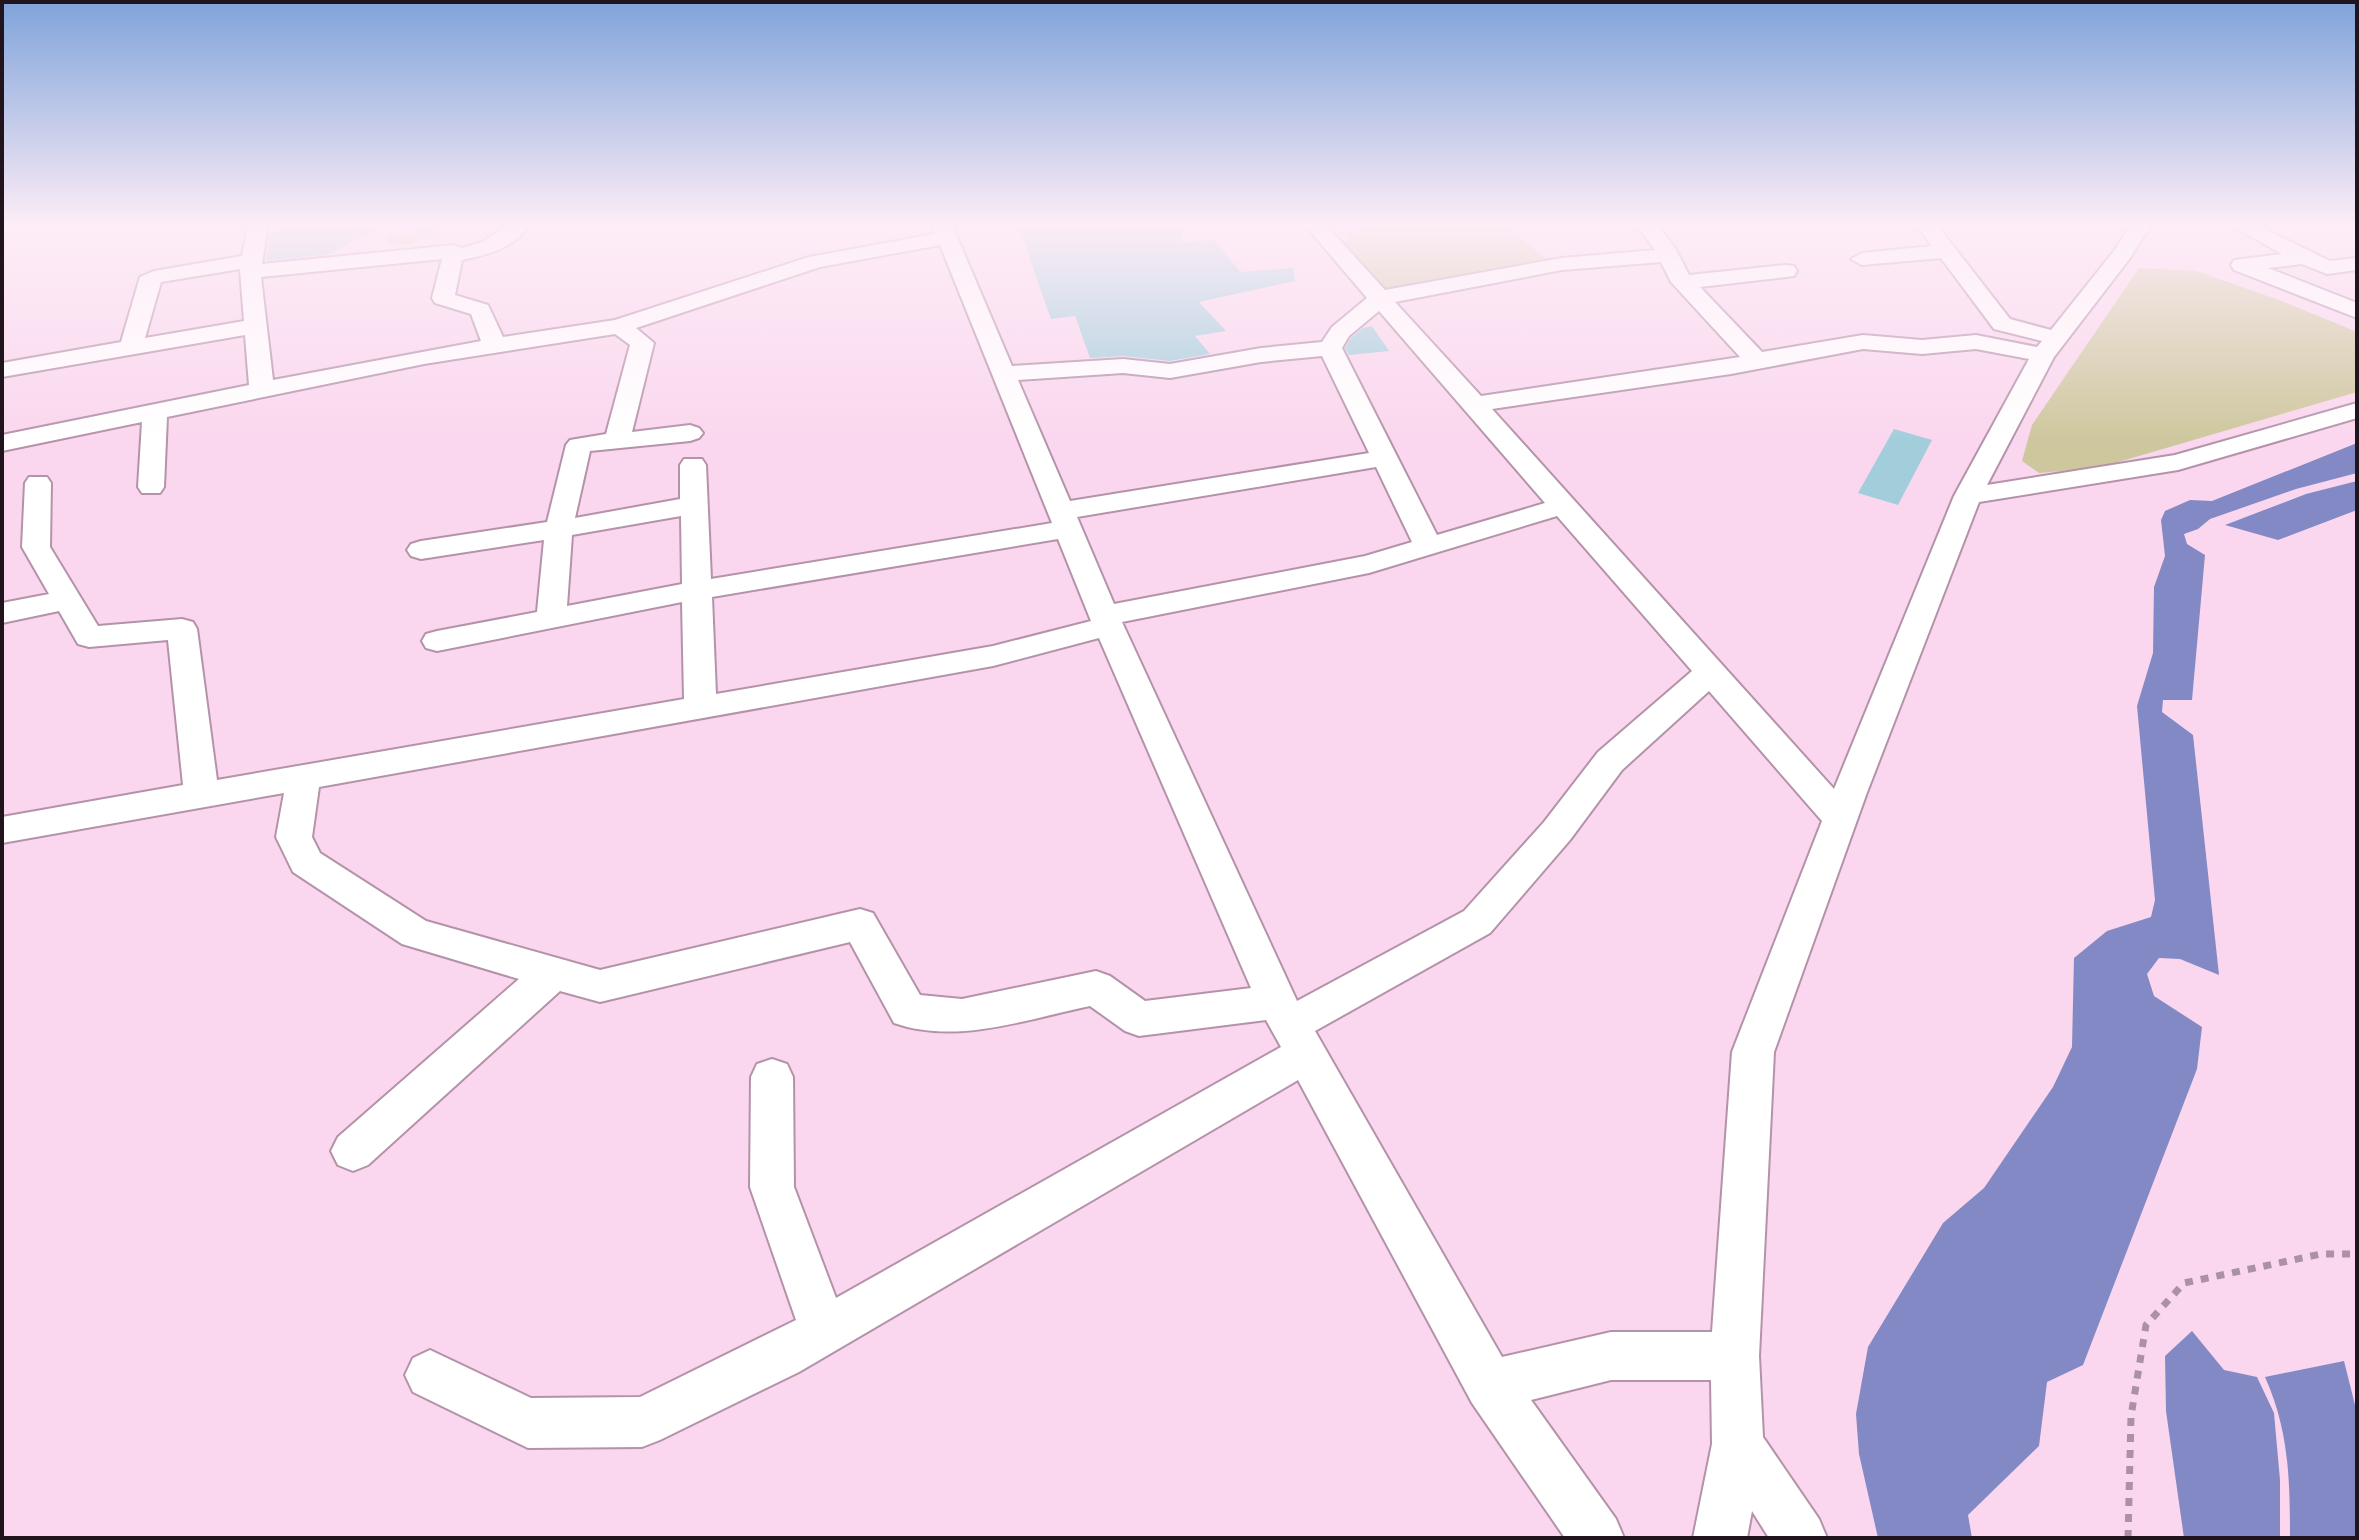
<svg xmlns="http://www.w3.org/2000/svg" width="2359" height="1540" font-family="'Asap Condensed',sans-serif">
<style>
.green{fill:#cec79e}
.water{fill:#8289c4}
.building{fill:#a2cedc}
.lines{fill:none;stroke-linecap:round;stroke-linejoin:round}
.minor-casing{stroke:#b493a9;stroke-width:4}
.path{stroke:#ac91a3;stroke-width:7;stroke-dasharray:8 8;stroke-linecap:butt}
.minor{fill:#fff;fill-rule:evenodd}
</style>
<rect width="100%" height="100%" fill="#fad7ee"/>
<path class="green" d="M422,225h35l-20,2 -4,8h8l-5,3 -19,-4 7,3c-10,8 -28,12 -38,3l2,-4 -7,-2h34z
M1391,225h111l49,37 -164,29 -50,-49 11,-2 -5,-7z
M2139,268l57,3 83,29 78,32v60l-259,76 -59,5 -17,-12 10,-36z"/>
<path class="water" d="M2357,443v30l-61,16 -86,30 -12,10 -14,5 3,10 18,11 -13,145h-29l-1,12 31,23 26,240 -39,-16 -21,-1 -12,16 7,22 48,31 -5,42 -114,296 -36,17 -8,64 -71,69 4,23h-94l-19,-84 -3,-40 12,-67 75,-124 41,-35 69,-101 19,-40 2,-89 33,-27 44,-14 4,-17 -18,-194 16,-53 1,-66 11,-31 -4,-36 4,-9 25,-11 22,1z
M2357,481v29l-79,30 -53,-15 81,-31z
M2192,1331l32,39 33,7 17,36 6,67v58h-96l-18,-127 -1,-55z
M2344,1361l13,52v125h-67c0,-57 -1,-108 -25,-161z"/>
<path class="building" d="M382,225l-52,29 -64,7 5,-29 51,-6 -2,4z
M1018,225h163l2,18 31,-4 26,33 53,-4 2,13 -96,21 27,29 -31,5 15,18 -40,7 -47,-5 -33,2 -15,-42 -24,3z
M1372,326l17,25 -40,4 -4,-7 6,-10 12,-10z
M1894,429l38,11 -34,65 -40,-12z"/>
<g class="lines">
<g class="minor-casing">
<path id="minor" d="M248,225h20l-6,39 192,-19 8,3 20,-6 27,-17h20c-16,24 -40,29 -67,35l-7,35 33,10 15,32 112,-17 194,-63 126,-23 -3,-9h20l60,141 111,-7 47,5 91,-16 61,-6 10,-15 35,-29 -62,-73h21l59,65 177,-32 93,-8 -18,-25h20l18,23 14,27 97,-10 8,1 3,5 -3,5 -8,1 -86,10 62,65 101,-17 59,5 54,-5 61,12 5,-6 -48,-12 -53,-71 -79,7 -11,-6 11,-6 70,-7 -15,-21h20l73,94 41,11 63,-79 17,-26h20l-21,33 -76,99 -67,128 188,-30 182,-52v15l-179,52 -199,32 -113,293 -92,257 -15,304 4,81 56,82 8,19h-58l-17,-27 -5,27h-54l19,-94 -1,-64h-100l-80,20 85,119 8,19h-59l-93,-135 -174,-323 -499,292 -139,68 -18,7 -114,1 -115,-56 -8,-17 8,-17 17,-8 101,48 109,-1 156,-77 -46,-133 1,-110 6,-13 15,-5 15,5 6,13 1,110 42,111 445,-251 -15,-27 -127,16 -14,-5 -35,-25c-63,13 -133,39 -196,17l-44,-81 -250,60 -40,-11 -192,174 -15,6 -15,-6 -7,-14 7,-14 181,-158 -117,-35 -109,-72 -17,-35 8,-44 -282,50v-26l181,-32 -15,-145 -79,7 -11,-3 -19,-33 -57,12v-20l47,-9 -27,-47 3,-64 4,-6h18l4,6 -1,64 48,79 84,-7 11,3 4,7 20,151 467,-81 -2,-97 -245,49 -11,-3 -4,-7 4,-7 11,-3 100,-19 7,-72 -123,19 -10,-3 -4,-6 4,-6 10,-3 126,-19 19,-77 4,-5 36,-6 24,-89 -15,-11 -191,30 -257,53 -3,70 -4,6h-18l-4,-6 4,-65 -140,29v-16l247,-50 -4,-50 -243,42v-14l119,-21 19,-65 14,-6 88,-15zM940,245l112,278 -341,56 -5,-114 -4,-6h-18l-4,6v34l-105,19 15,-67 100,-10 9,-3 4,-5 -4,-5 -9,-3 -58,7 22,-89 -18,-15 184,-61zM442,259l-10,39 3,5 36,11 10,27 -208,39 -12,-103zM1661,262l10,20 69,75 -259,39 -86,-94 167,-32zM240,269l4,52 -99,17 16,-56zM1379,311l166,192 -108,32 -95,-187 7,-12zM1863,349l59,5 54,-5 53,10 -75,137 -120,293 -342,-380 239,-35zM1322,356l47,97 -299,48 -52,-121 105,-7 47,5 91,-16zM1376,467l36,75 -47,14 -251,48 -37,-87zM681,516l1,68 -115,22 5,-71zM1557,516l135,155 -94,81 -54,70 -80,89 -167,90 -175,-379 247,-49zM1058,539l33,82 -98,25 -277,48 -4,-97zM1099,638l152,350 -106,13 -35,-25 -14,-5 -134,28 -42,-4 -47,-82 -13,-4 -260,61 -174,-49 -106,-68 -8,-16 7,-50 674,-121zM1709,691l113,130 -90,231 -20,280h-101l-109,25 -187,-326 175,-98 80,-93 52,-70z
M2231,225h25l74,36 27,-3v12l-30,4 -25,-10 -34,4 89,35v15l-123,-48 -3,-5 3,-5 48,-6z"/>
</g>
<path class="path" d="M2128,1538l3,-122 15,-91 38,-42 137,-29h36"/>
<use href="#minor" class="minor"/>
</g>
<linearGradient id="sky" x2="0" y2="1"><stop stop-color="#7fa3da"/><stop offset="0.51" stop-color="#fdedf7"/><stop offset="1" stop-color="#fdedf7" stop-opacity="0"/></linearGradient>
<rect width="2359" height="440" fill="url(#sky)"/>
<rect width="2359" height="1540" fill="none" stroke="#21141d" stroke-width="8"/>
</svg>
